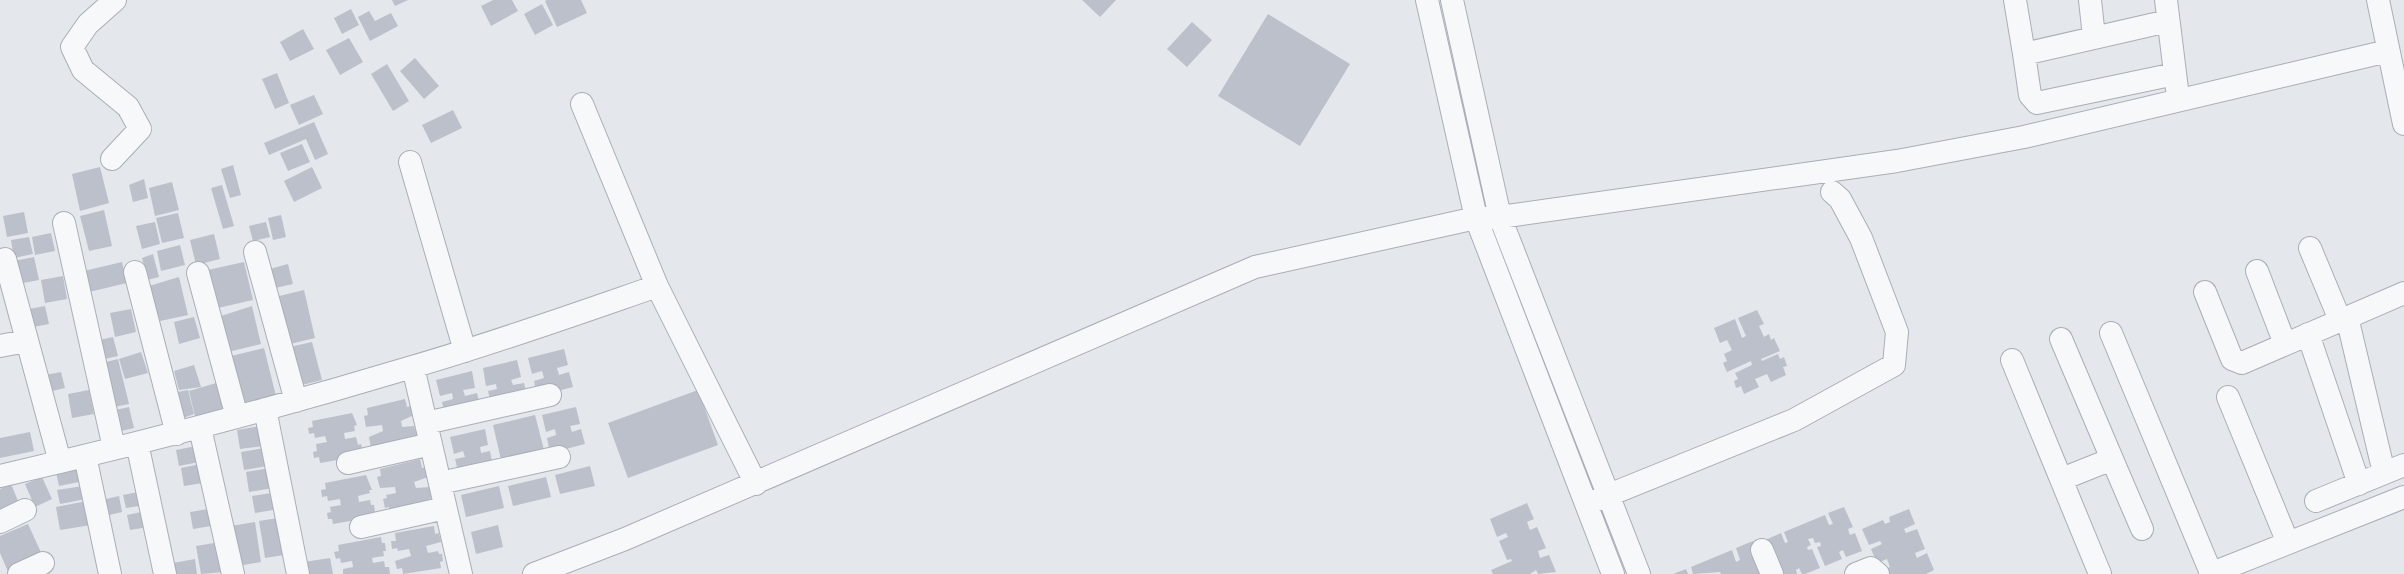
<svg xmlns="http://www.w3.org/2000/svg" width="2404" height="574" font-family="'Titillium Web',sans-serif">
<style>
.building{fill:#bbc0ca}
.lines{fill:none;stroke-linecap:round;stroke-linejoin:round}
.minor-casing{stroke:#a9aeb7;stroke-width:24}
.minor{stroke:#f7f8fa;stroke-width:22}
</style>
<rect width="100%" height="100%" fill="#e4e7ec"/>
<path class="building" d="M392,0h16l-13,6z
M493,0h19l6,11 -27,15 -10,-20z
M547,0h34l6,13 -30,14 -12,-26z
M1082,0h34l-16,17z
M542,4l11,21 -18,10 -11,-21z
M351,9l8,16 -17,9 -8,-16z
M369,11l6,10 16,-8 7,13 -28,15 -12,-24z
M1268,14l82,50 -50,82 -82,-50z
M1192,22l20,18 -25,27 -20,-18z
M303,29l11,20 -24,12 -10,-19z
M349,38l14,24 -23,13 -14,-25z
M415,58l24,28 -15,13 -24,-28z
M387,64l22,37 -16,10 -22,-37z
M277,73l12,30 -14,6 -13,-30z
M314,95l9,19 -24,11 -9,-20z
M453,110l9,18 -31,15 -9,-18z
M314,122l14,32 -13,6 -9,-21 -37,16 -5,-12z
M302,144l8,18 -22,9 -8,-18z
M233,165l8,30 -11,3 -9,-29z
M100,167l9,36 -29,8 -8,-37z
M312,167l10,21 -28,14 -10,-21z
M144,179l4,19 -15,4 -4,-17z
M172,182l7,28 -24,6 -6,-28z
M222,185l12,41 -11,3 -12,-41z
M104,210l8,36 -23,5 -9,-35z
M24,212l4,21 -21,4 -4,-21z
M178,213l6,25 -22,5 -6,-25z
M281,215l5,22 -13,3 -5,-22z
M155,222l5,22 -18,5 -6,-23z
M266,222l4,15 -17,4 -4,-15z
M51,233l4,18 -20,4 -3,-18z
M214,234l6,25 -24,6 -6,-25z
M29,237l4,17 -19,4 -3,-18z
M180,245l5,20 -24,6 -4,-20z
M153,254l6,23 -12,3 -5,-22z
M34,257l5,23 -21,4 -4,-23z
M122,262l5,21 -38,9 -5,-21z
M244,262l9,38 -35,8 -10,-38z
M288,264l5,20 -22,5 -5,-19z
M63,276l4,23 -22,4 -4,-23z
M179,277l9,38 -28,6 -11,-35z
M304,290l11,48 -33,8 -11,-48z
M45,306l4,18 -21,4 -4,-18z
M252,306l9,38 -33,8 -10,-35z
M131,309l5,23 -21,5 -5,-24z
M1757,310l7,14 -5,2 5,11 5,-3 2,6 3,-2 6,13 -19,8 1,2 16,-7 2,5 4,-2 3,9 -4,1 3,8 -15,7 -4,-8 -12,5 4,8 -15,7 -3,-8 -5,2 -2,-7 4,-2 -3,-6 17,-8 -1,-4 -24,11 -4,-9 4,-2 -3,-7 8,-4 -5,-10 -7,3 -6,-15 21,-9 7,19 4,-2 -8,-18z
M194,317l6,21 -21,6 -5,-22z
M113,337l5,19 -18,4 -5,-19z
M312,342l10,38 -28,7 -9,-39z
M264,348l12,48 -35,7 -14,-46z
M564,349l4,16 -11,3 2,7 10,-3 4,15 -36,9 -3,-15 10,-3 -2,-7 -10,3 -4,-16z
M141,352l7,21 -23,6 -6,-20z
M118,359l11,45 -20,4 -11,-44z
M517,360l4,17 -10,3 2,5 11,-2 4,16 -36,9 -4,-17 9,-2 -1,-5 -10,2 -3,-18z
M194,365l7,22 -22,3 -5,-19z
M472,371l3,17 -12,2 2,6 12,-3 4,16 -35,9 -4,-16 11,-3 -1,-6 -12,3 -4,-16z
M61,372l4,16 -21,5 -4,-17z
M223,381l5,28 -33,7 -6,-25z
M89,390l5,24 -22,4 -4,-24z
M188,390l6,24 -11,4 -5,-26z
M698,390l20,55 -90,33 -20,-55z
M405,399l2,8 4,-1 3,9 -13,6 1,6 12,-1 3,10 -46,11 -2,-10 14,-6 -1,-6 -16,2 -2,-11 4,-1 -1,-7z
M129,407l5,21 -17,4 -6,-21z
M576,407l4,17 -10,2 2,6 9,-3 4,15 -35,9 -3,-15 9,-3 -1,-6 -9,3 -4,-17z
M352,413l5,12 -3,1 1,5 -11,2 1,6 11,-2 2,8 3,-1 2,8 -3,4 -40,7 -1,-6 -5,1 -1,-6 4,-1 -1,-7 11,-2 -2,-6 -10,2 -1,-5 -5,1 -1,-6 5,-1 -1,-6z
M535,415l10,39 -43,10 -9,-39z
M260,426l3,20 -23,3 -3,-19z
M485,429l3,16 -8,2 1,6 9,-2 3,16 -34,8 -4,-16 10,-2 -2,-6 -9,3 -4,-17z
M30,432l4,19 -34,7v-20z
M196,446l3,16 -20,4 -3,-16z
M264,448l3,18 -23,4 -3,-18z
M420,459l2,9 4,-1 2,10 -14,5 2,6 15,-1 2,10 -4,2 2,6 -40,10 -2,-8 -4,1 -2,-9 4,-1 -1,-3 10,-2 -1,-6 -15,1 -3,-11 4,-1 -1,-7z
M200,464l3,19 -19,3 -3,-18z
M590,466l5,20 -35,8 -5,-19z
M81,467l3,14 -25,5 -3,-14z
M270,468l3,20 -24,4 -3,-20z
M366,475l6,15h-3l1,3 -12,3 1,6 11,-2 1,5h3l1,8 -2,4 -40,7 -1,-5h-4l-1,-6 4,-1 -1,-5 11,-2 -1,-6 -12,2 -1,-5 -5,1 -1,-7 5,-1 -1,-6z
M42,477l10,22 -17,8 -10,-23z
M546,477l5,20 -38,9 -5,-20z
M11,484l10,24 -21,10v-29z
M83,486l3,13 -26,5 -3,-14z
M499,486l5,22 -38,9 -5,-22z
M143,491l2,14 -19,3 -3,-13z
M271,493l2,17 -18,3 -3,-17z
M119,496l3,16 -17,4 -3,-16z
M87,501l4,24 -31,5 -4,-23z
M1527,503l7,16 -7,3 3,8 7,-3 9,21 -8,3 2,7 9,-3 7,17 -18,2 -2,-4 -6,4h-37l-2,-4 21,-9 -1,-2 -4,1 -8,-19 9,-4 -2,-4 -9,4 -7,-18z
M1844,507l9,20 -5,2 2,6 5,-2 7,18 -16,6 -3,-7 -4,2 3,7 -17,7 -8,-19 4,-1 -1,-4 -5,1 -2,-5 -5,1 3,6 -4,2 1,3 4,-1 8,19 -15,6h-3l-3,-6 -3,2 1,4h-20l-14,-33 18,-8 4,10 3,-1 -4,-10 41,-17 4,10 4,-1 -5,-11z
M208,509l3,17 -18,3 -3,-17z
M1909,509l6,15 -11,5 2,4 11,-4 8,20 -10,4 2,5 10,-5 7,17 -8,4h-45l-1,-3 10,-4 -3,-8 -10,4 -6,-14 11,-5 -2,-3 -11,4 -7,-16 21,-9 2,4 5,-2 -1,-5z
M146,511l2,16 -18,3 -3,-15z
M278,518l6,37 -19,3 -6,-37z
M255,522l6,40 -23,4 -7,-40z
M28,524l16,35 -35,15 -9,-21v-17z
M498,525l5,22 -27,7 -5,-22z
M434,526l1,8 4,-1 2,9 -15,4 2,7 10,-2 1,3h3l1,7 -3,1 1,6 -38,6 -1,-6 -5,1 -2,-8 16,-5 -2,-7 -11,2 -1,-3 -5,1 -1,-8h5l-1,-8z
M381,537l1,6h3l1,8h-3l1,5 -12,2 1,5 11,-2 1,6h4l1,7h-47v-5l10,-2 -1,-6 -11,2 -1,-5 -4,1 -2,-7 5,-1 -1,-6z
M1753,541l9,22 -6,2 2,5 6,-2 3,6h-46l-1,-2 -27,2 -2,-7 41,-17 4,12 4,-2 -4,-12z
M220,542l5,30 -24,2 -5,-28z
M330,558l3,16h-27l-2,-12z
M195,559l2,15h-22l-2,-11z
M1686,569l2,5h-15z"/>
<g class="lines">
<g class="minor-casing">
<path id="minor" d="M1427,0l49,218 137,356
M1452,0l48,217 139,357
M2015,0l9,54
M2090,0l4,37
M2166,0l11,89
M2378,0l26,124
M2168,21l-144,33 6,41 7,8 138,-29
M582,104l75,182 99,198
M112,159l28,-30 -12,-22 -45,-37 -11,-23 16,-23 27,-24
M410,162l55,189
M64,223l50,225
M2310,248l30,72
M255,252l41,149
M5,259l55,203
M2257,271l28,73
M135,272l42,162
M198,273l39,144
M2205,292l27,67 10,4 162,-70
M2347,317l37,156
M2111,333l100,240
M2308,334l51,150
M2061,339l51,120
M0,346l27,-5
M2012,360l88,214
M413,367l48,207
M2228,397l60,146
M265,409l33,165
M426,423l124,-28
M200,428l33,146
M137,443l28,131
M85,456l25,118
M348,463l83,-19
M0,476c139,-32 276,-68 412,-109 83,-24 164,-53 245,-81
M2062,479l50,-20 30,70
M440,483l119,-26
M1594,501l200,-81 100,-55 3,-33 -36,-94 -21,-39 -8,-7
M2316,501l88,-36
M0,522l25,-12
M361,527l84,-19
M1762,550l10,24
M19,574l24,-11
M534,574l91,-35 630,-272 221,-49 24,-1 397,-56 127,-24 364,-86
M1856,574l15,-6 7,6
M2210,574l194,-77"/>
</g>
<use href="#minor" class="minor"/>
</g>
</svg>
